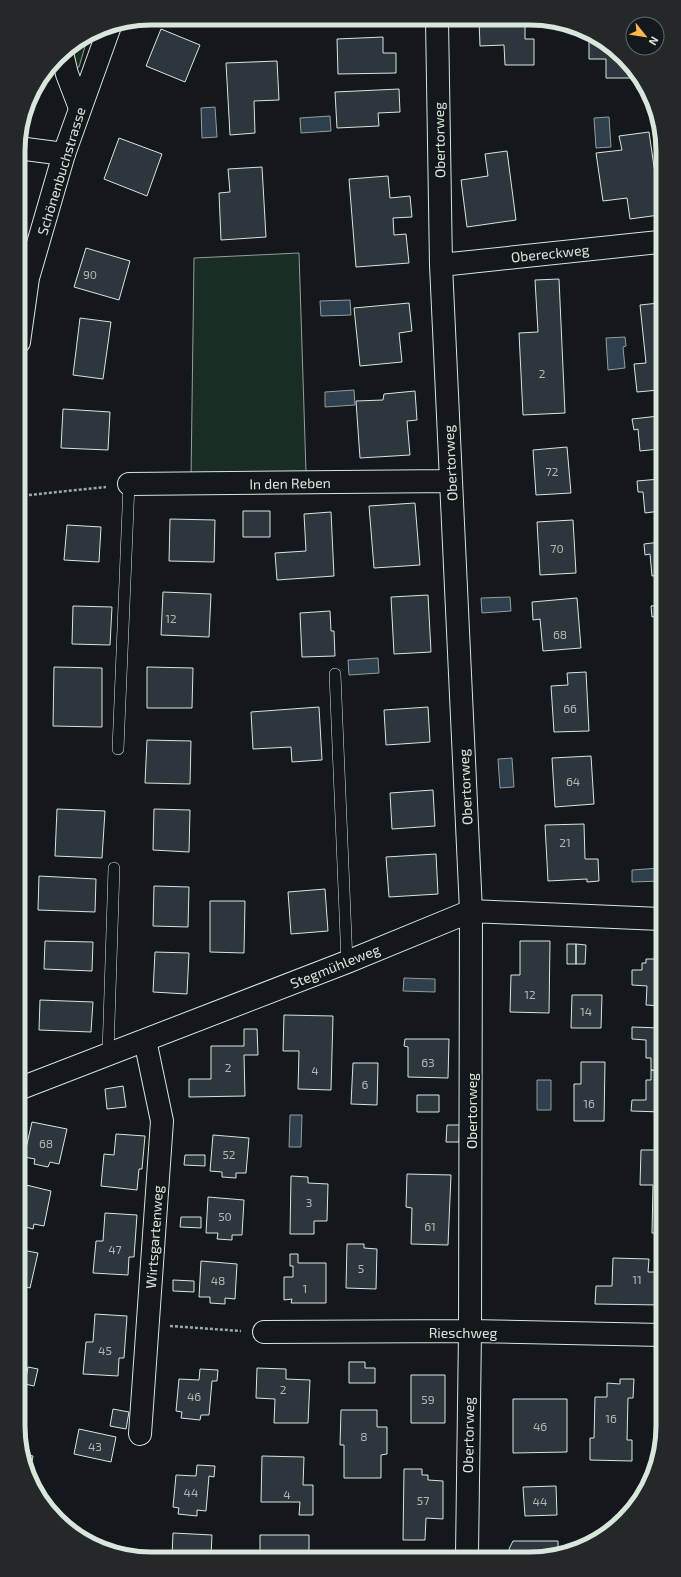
<svg xmlns="http://www.w3.org/2000/svg" width="681" height="1577" font-family="'Exo 2',sans-serif">
<style>
.green{fill:#1a2d24;stroke:#939e99}
.water{fill:#2f3f4d;stroke:#939e99}
.building{fill:#2c363c;stroke:#d8e6dc}
.lines{fill:none;stroke-linecap:round;stroke-linejoin:round}
.lane-casing{stroke:#d8e6dc;stroke-width:12}
.street-casing{stroke:#d8e6dc;stroke-width:24}
.secondary-casing{stroke:#d8e6dc;stroke-width:24}
.path{stroke:#9da8a2;stroke-width:2.5;stroke-dasharray:3 2;stroke-linecap:butt}
.lane{stroke:#14181c;stroke-width:11}
.street{stroke:#14181c;stroke-width:22}
.secondary{stroke:#14181c;stroke-width:22}
.labels{text-anchor:middle;dominant-baseline:central;stroke-width:3;stroke-linejoin:round;paint-order:stroke}
.number-label{font-size:12px;fill:#adbab4}
.street-label{font-size:14px;fill:#d8e6dc;stroke:#14181c}
.rim{fill:none;stroke:#d8e6dc;stroke-width:5}
</style>
<rect width="100%" height="100%" fill="#14181c"/>
<path class="green" d="M88,36l-9,31 -12,7 -4,-23z
M299,253l7,219 -115,7 3,-221z"/>
<path class="water" d="M215,107l2,30 -15,1 -1,-30z
M330,116l1,15 -30,2 -1,-15z
M609,117l2,30 -15,1 -2,-30z
M350,300l1,15 -30,1 -1,-15z
M625,337l1,9 -3,1 2,21 -17,2 -2,-32z
M354,390l1,15 -30,2v-15z
M510,597l1,14 -29,2 -1,-15z
M378,658l1,15 -30,2 -1,-15z
M512,758l2,29 -14,1 -2,-29z
M660,868l1,13 -29,1v-12z
M404,978l31,1v13l-32,-1z
M537,1080h14v30h-14z
M290,1115h12l-1,32h-12z"/>
<path class="building" d="M479,20h46v19h9v26h-29l-1,-20 -24,1z
M161,29l39,16 -15,37 -39,-16z
M383,37v16h13v20l-58,1 -1,-35z
M589,37l29,14 15,19v8h-27v-19h-17z
M277,61l2,39 -25,1 1,32 -25,2 -4,-72z
M399,89l1,23 -22,1 1,13 -42,2 -2,-36z
M649,132l10,69v14l-29,4 -3,-21 -24,3 -7,-48 26,-3 -3,-14z
M119,138l43,16 -15,42 -43,-17z
M507,151l9,69 -49,7 -6,-47 27,-4 -3,-22z
M262,167l4,70 -45,3 -2,-47 11,-1 -2,-23z
M388,176l2,22 20,-2 2,21 -19,1 1,17 12,-1 3,29 -53,4 -7,-88z
M86,248l44,13 -11,39 -45,-13z
M559,279l6,134 -42,2 -4,-82 19,-1 -3,-52z
M409,303l3,28 -13,2 3,29 -42,4 -6,-58z
M659,303v87l-22,2 -3,-28 12,-1 -6,-58z
M80,318l31,4 -8,57 -30,-4z
M415,391l2,29 -10,1 3,34 -50,3 -4,-57 27,-1 1,-6z
M63,409l47,3 -2,38 -47,-2z
M659,416v33l-19,2 -2,-22 -4,1 -2,-11z
M567,447l4,46 -35,2 -3,-45z
M660,479v32l-15,2 -2,-21h-5l-1,-11z
M415,503l5,62 -46,3 -5,-62z
M243,511h27v26h-27z
M331,512l3,64 -57,4 -2,-27 31,-2 -2,-37z
M170,519l45,1 -1,42 -45,-1z
M573,520l3,53 -36,2 -3,-53z
M67,525l34,2 -2,35 -35,-2z
M660,542v33l-8,1 -2,-22 -5,1 -1,-11z
M163,592l48,2 -2,43 -48,-2z
M428,595l3,57 -37,2 -3,-57z
M577,598l4,50 -38,3 -3,-32 -7,1 -1,-18z
M660,605v33h-1l-2,-22 -5,1 -1,-11z
M73,606l39,1 -2,38 -38,-1z
M330,611l1,20h3l1,25 -33,1 -2,-44z
M54,667l48,1v59l-49,-1z
M147,667l46,1 -1,40h-45z
M586,672l3,59 -35,1 -3,-46 17,-1 -1,-12z
M319,707l3,53 -30,2 -1,-15 -38,2 -2,-37z
M428,707l2,35 -44,3 -2,-35z
M147,740l44,1 -1,43 -45,-1z
M591,756l3,48 -39,3 -3,-49z
M433,790l2,36 -43,3 -2,-36z
M57,809l48,2 -3,47 -47,-2z
M154,809l36,1 -1,42 -36,-2z
M584,824l1,35h13l1,22 -12,1v-3l-39,2 -3,-56z
M436,854l2,40 -49,3 -3,-40z
M39,876l57,3 -1,33 -57,-2z
M154,886l35,1 -1,40 -35,-1z
M325,889l3,42 -37,3 -3,-42z
M210,901h35l-1,52 -34,-1z
M45,941l48,1 -1,29 -48,-2z
M520,941h30l-1,72 -39,-1 1,-37h9z
M567,944h9v20h-9z
M576,944l10,1 -1,19h-9z
M155,952l34,1 -2,41 -34,-2z
M646,959h15v47l-15,-1 1,-19 -15,-1v-15h10v-7h4z
M572,995h30l-1,33h-30z
M40,1000l53,2 -2,30 -52,-2z
M284,1015l49,1 -2,74 -33,-1 1,-38h-16z
M632,1027l29,1 1,43 -11,-1v-12h-5v-18l-14,-1z
M244,1029h13l1,26h-14l1,41 -56,1v-18h22v-33h33z
M405,1039h44l-1,39 -40,-1v-30l-4,-1z
M581,1062h24l-1,59h-30v-37h7z
M353,1063h25l-1,42 -26,-1z
M651,1070l11,1v41l-31,-1 1,-11h14v-20h5z
M123,1086l3,21 -19,2 -2,-20z
M417,1095h22v17h-22z
M32,1122l35,7 -8,35 -9,-2 -2,5 -14,-3 1,-5 -11,-2z
M447,1125h13l-1,17h-13z
M116,1134l29,2 -3,33h-3l-2,21 -36,-4 3,-32 10,1z
M213,1135l36,3 -3,35h-10v5l-14,-1v-5l-12,-1z
M641,1150h21v84l-10,-1 1,-48h-13z
M185,1155h20v11l-21,-1z
M407,1174l44,1 -3,70 -37,-1 1,-36 -6,-1z
M291,1176l17,1v6l20,1 -1,37h-13v13h-24z
M22,1184l29,7 -7,35 -10,-2 -1,5 -11,-3z
M208,1197l36,3 -2,35h-10v5l-15,-1 1,-6h-12z
M105,1213l32,2 -3,42h-5l-1,18 -35,-2 3,-32h7z
M181,1217h20v11l-21,-1z
M347,1244h17v4l13,1 -1,40 -30,-1z
M22,1250l16,3 -8,35 -8,-2z
M290,1254h8v9h28v40h-35l1,-4 -8,1v-23h9v-11h-3z
M613,1258l36,1 -1,13h14l-1,33 -66,-1 1,-18h16z
M201,1261l36,3 -2,35 -10,-1v6l-15,-1v-6h-11z
M173,1280l21,1v11l-21,-1z
M95,1314l32,2 -3,42h-5l-1,18 -35,-2 3,-32h7z
M349,1362h16v6h10v15h-26z
M28,1367l10,2 -4,17 -9,-2z
M257,1368l29,1v10l24,1 -2,43h-34l1,-24 -19,-1z
M200,1369l18,1 -1,11h-5l-3,34h-8l-1,5 -19,-2 1,-6 -6,-1 3,-32 20,1z
M411,1375h34v48h-34z
M620,1379h14l-1,19h-5l-1,42h5v21l-42,-1v-22h4l1,-41h12v-14l13,1z
M513,1399h54v53l-54,1z
M113,1409l16,3 -3,17 -16,-3z
M341,1410h36v17h10v27l-6,1v23h-37v-33h-4z
M79,1429l37,8 -5,25 -37,-8z
M23,1454l10,2 -3,16h-2l-5,-12z
M262,1456l42,1 -1,28h10v30h-14l1,-13h-39z
M197,1465l18,1 -1,11 -5,-1 -3,35 -9,-1v6l-19,-2 1,-6 -6,-1 3,-32 20,1z
M404,1469h18v6h6v5l15,1v38l-17,-1 -1,22h-22z
M556,1486l1,29 -32,1 -2,-29z
M173,1533l39,2 -1,21h-39z
M260,1535h49v21h-49z
M513,1541h45v13l-46,1 -3,-6z"/>
<g class="lines">
<g class="lane-casing">
<path id="lane" d="M335,674l12,288
M118,749l11,-265
M108,1053l6,-185"/>
</g>
<g class="street-casing">
<path id="street" d="M437,20l4,245 30,646 -1,420 -3,224
M62,53l5,21 13,34
M18,148l46,6
M441,265l218,-23
M129,484l322,-3
M21,1088l326,-126 124,-51 190,8
M264,1332l206,-1 192,4
M140,1434l22,-313 -17,-81"/>
</g>
<g class="secondary-casing">
<path id="secondary" d="M19,342l9,-64 36,-124 46,-128"/>
</g>
<path class="path" d="M19,496l87,-9
M170,1326l71,5"/>
<use href="#lane" class="lane"/>
<use href="#street" class="street"/>
<use href="#secondary" class="secondary"/>
</g>
<g class="labels">
<g class="number-label">
<text x="90" y="274">90</text>
<text x="542" y="373">2</text>
<text x="552" y="471">72</text>
<text x="557" y="548">70</text>
<text x="171" y="618">12</text>
<text x="560" y="634">68</text>
<text x="570" y="708">66</text>
<text x="573" y="781">64</text>
<text x="565" y="842">21</text>
<text x="530" y="994">12</text>
<text x="586" y="1011">14</text>
<text x="428" y="1062">63</text>
<text x="228" y="1067">2</text>
<text x="315" y="1070">4</text>
<text x="365" y="1084">6</text>
<text x="589" y="1103">16</text>
<text x="46" y="1143">68</text>
<text x="229" y="1154">52</text>
<text x="309" y="1202">3</text>
<text x="225" y="1216">50</text>
<text x="430" y="1226">61</text>
<text x="115" y="1249">47</text>
<text x="361" y="1268">5</text>
<text x="637" y="1279">11</text>
<text x="218" y="1280">48</text>
<text x="305" y="1288">1</text>
<text x="105" y="1350">45</text>
<text x="283" y="1389">2</text>
<text x="194" y="1396">46</text>
<text x="428" y="1399">59</text>
<text x="611" y="1418">16</text>
<text x="540" y="1426">46</text>
<text x="364" y="1436">8</text>
<text x="95" y="1446">43</text>
<text x="191" y="1492">44</text>
<text x="287" y="1494">4</text>
<text x="423" y="1500">57</text>
<text x="540" y="1501">44</text>
</g>
<g class="street-label">
<text transform="translate(439 140) rotate(-91)">Obertorweg</text>
<text transform="translate(61 171) rotate(-73)">Schönenbuchstrasse</text>
<text transform="translate(550 253) rotate(-6)">Obereckweg</text>
<text transform="translate(450 463) rotate(-93)">Obertorweg</text>
<text transform="translate(290 483) rotate(-1)">In den Reben</text>
<text transform="translate(465 787) rotate(-93)">Obertorweg</text>
<text transform="translate(335 966) rotate(-22)">Stegmühleweg</text>
<text transform="translate(471 1111) rotate(-90)">Obertorweg</text>
<text transform="translate(154 1237) rotate(-86)">Wirtsgartenweg</text>
<text x="463" y="1332">Rieschweg</text>
<text transform="translate(468 1435) rotate(-89)">Obertorweg</text>
</g>
</g>
<path d="M0 0H681V1577H0ZM151 25H530A126 126 0 0 1 656 151V1426A126 126 0 0 1 530 1552H151A126 126 0 0 1 25 1426V151A126 126 0 0 1 151 25Z" fill="#24282b" fill-rule="evenodd"/>
<path class="rim" d="M151 25H530A126 126 0 0 1 656 151V1426A126 126 0 0 1 530 1552H151A126 126 0 0 1 25 1426V151A126 126 0 0 1 151 25Z"/>
<g transform="translate(645 36) rotate(120)"><circle r="19" fill="#14181c" stroke="#626a69"/>
<path d="M0-3L7 15L0 10L-7 15Z" fill="#ffb74d"/>
<text y="-6" font-size="11" font-weight="bold" text-anchor="middle" fill="#d8e6dc">N</text>
</g>
</svg>
